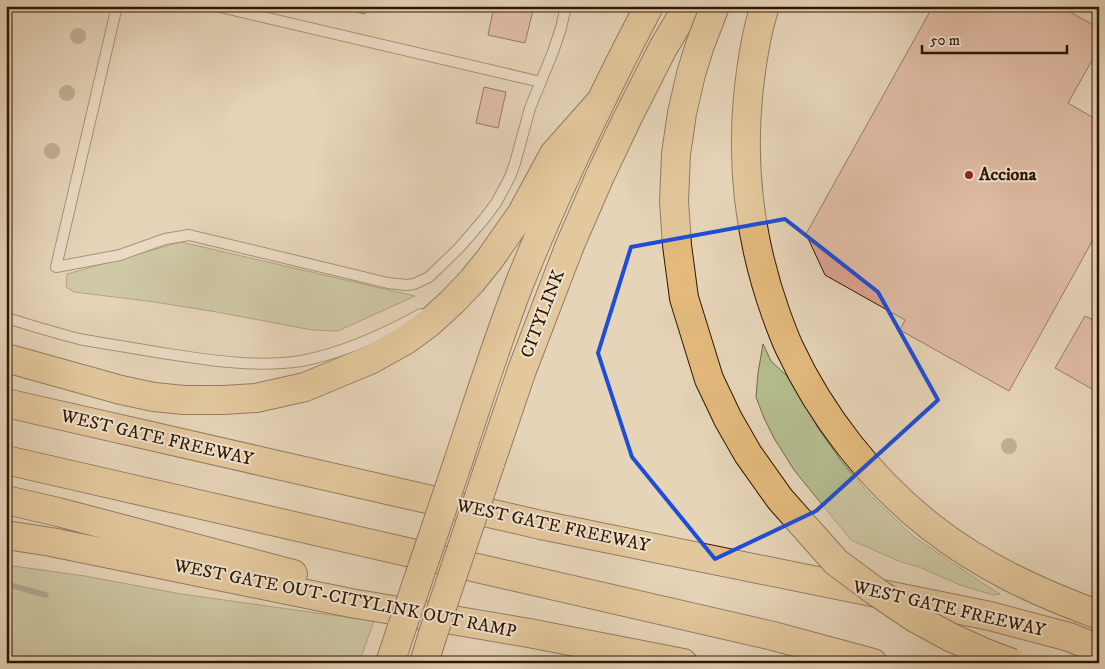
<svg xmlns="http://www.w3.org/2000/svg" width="1105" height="669" font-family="'IM FELL DW Pica',serif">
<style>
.green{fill:#b4bd8f;stroke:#726a48}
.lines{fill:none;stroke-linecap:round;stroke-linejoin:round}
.stream{stroke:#6f766f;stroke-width:5.5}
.building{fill:#dba291;stroke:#2f1600}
.service-casing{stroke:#5d462e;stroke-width:12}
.motorway-casing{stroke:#2f1600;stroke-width:30}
.service{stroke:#efe3d1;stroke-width:10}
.motorway{stroke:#e3ba7c;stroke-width:28}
.motorway-bridge-casing{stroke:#2f1600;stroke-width:30;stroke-linecap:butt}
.motorway-bridge{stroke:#e3ba7c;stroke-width:28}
.tree{fill:#97876a}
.marked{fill:none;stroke:#1d4ed8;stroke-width:4;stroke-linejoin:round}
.poi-dot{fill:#8f2418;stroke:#efe3d1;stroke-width:2}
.labels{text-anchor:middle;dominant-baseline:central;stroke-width:4;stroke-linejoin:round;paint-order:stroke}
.poi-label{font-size:18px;font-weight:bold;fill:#2f1600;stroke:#efe3d1;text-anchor:start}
.street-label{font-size:18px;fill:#2f1600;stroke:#efe3d1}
</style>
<rect width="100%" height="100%" fill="#e6d4b8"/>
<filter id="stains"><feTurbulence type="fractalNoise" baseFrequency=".004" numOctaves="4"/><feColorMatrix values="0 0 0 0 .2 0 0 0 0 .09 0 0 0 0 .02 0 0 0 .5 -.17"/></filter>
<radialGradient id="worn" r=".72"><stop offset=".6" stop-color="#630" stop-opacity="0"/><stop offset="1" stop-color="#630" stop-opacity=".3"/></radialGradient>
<path class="green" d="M181,242l234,54 -77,35 -26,-1 -95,-18 -62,-10 -81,-10 -8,-5 1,-13z
M763,344l8,17 16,15 15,23 16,29 24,34 27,32 45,43 67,45 19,12 -7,1 -33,-10 -41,-18 -18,-5 -50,-22 -57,-70 -20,-32 -10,-20 -8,-21 2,-24z
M6,565l79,11 96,18 193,27 -15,42h-353z"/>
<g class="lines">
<path class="stream" d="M6,584l40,11"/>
</g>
<path class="building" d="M339,6h27l-1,8 -26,-6z
M494,6h40l-9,37 -37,-8z
M933,6h126l40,22v20l-31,55 31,18v108l-90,162 -109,-61 5,-10 -80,-45 -19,-41z
M484,87l22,5 -8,36 -22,-5z
M1085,316l14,7v70l-44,-25z"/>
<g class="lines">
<g class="service-casing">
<path id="service" d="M117,6l-61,261 64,-12 45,-16 24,-4 199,48 19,2 7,-1 15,-7 30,-29 25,-29 12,-16 14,-26 5,-14 15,-55 23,-56 8,-24 5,-22
M216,6l325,76
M6,318c24,7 49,15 73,21 27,5 55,9 83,14 46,7 92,15 139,8 43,-8 82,-26 120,-47"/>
</g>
<g class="motorway-casing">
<path id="motorway" d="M765,6c-10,30 -14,61 -17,91 -7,75 3,147 28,217 4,11 8,22 13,33 32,69 82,133 142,180 51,40 108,66 168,88
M6,358l115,32 33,7 30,3h39l33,-2 49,-11 65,-27 36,-20 23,-17 23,-21 20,-21 17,-21 33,-47 32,-59 47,-53
M6,403l535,122 449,91 79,21 30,12
M6,460l767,176 100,27
M458,462c20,-60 39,-121 62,-180 38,-94 82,-186 129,-276
M490,464l32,-94 48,-125 30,-69 27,-57 36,-71 25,-42
M6,500l52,12 235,62
M6,535l45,7 300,61 178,30 154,30
M390,663l12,-36
M424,663l8,-26"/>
</g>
<use href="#service" class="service"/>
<use href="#motorway" class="motorway"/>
<g class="motorway-bridge-casing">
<path id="motorway-bridge" d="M715,6l-15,39 -9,29 -9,39 -6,41 -2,47 3,44 7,53 25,81 19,40 20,35 32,45 56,63 39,29 40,27 35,19 33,15 29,11
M402,627l56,-165
M432,637l58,-173"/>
</g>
<use href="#motorway-bridge" class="motorway-bridge"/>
</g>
<g class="tree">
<circle cx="78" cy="36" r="8"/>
<circle cx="67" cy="93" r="8"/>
<circle cx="52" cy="151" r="8"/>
<circle cx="1009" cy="446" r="8"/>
</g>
<path d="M0 0H1105V669H0ZM785,219l93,73 60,108 -122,111 -101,48 -83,-102 -34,-104 33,-106z" fill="#e6d4b8" fill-opacity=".55" fill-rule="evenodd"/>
<path class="marked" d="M785,219l93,73 60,108 -122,111 -101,48 -83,-102 -34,-104 33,-106z"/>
<circle class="poi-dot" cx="969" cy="175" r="5"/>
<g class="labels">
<g class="poi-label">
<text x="979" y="175">Acciona</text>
</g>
<g class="street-label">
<text transform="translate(543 314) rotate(-69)">CITYLINK</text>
<text transform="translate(157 438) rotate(13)">WEST GATE FREEWAY</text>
<text transform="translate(553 526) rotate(12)">WEST GATE FREEWAY</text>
<text transform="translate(345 599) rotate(11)">WEST GATE OUT-CITYLINK OUT RAMP</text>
<text transform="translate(949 609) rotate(13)">WEST GATE FREEWAY</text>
</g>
</g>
<rect width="1105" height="669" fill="none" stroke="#e6d4b8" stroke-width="25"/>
<rect x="8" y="8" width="1090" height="654" fill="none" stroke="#2f1600" stroke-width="2.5"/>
<rect x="12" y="12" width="1080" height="644" fill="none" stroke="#2f1600"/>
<path d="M922 45v8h145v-8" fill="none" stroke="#2f1600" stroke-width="2.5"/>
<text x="930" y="45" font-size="15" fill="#2f1600" stroke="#efe3d1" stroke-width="4" paint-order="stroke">50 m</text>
<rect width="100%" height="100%" filter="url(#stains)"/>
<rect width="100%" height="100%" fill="url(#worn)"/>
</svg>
